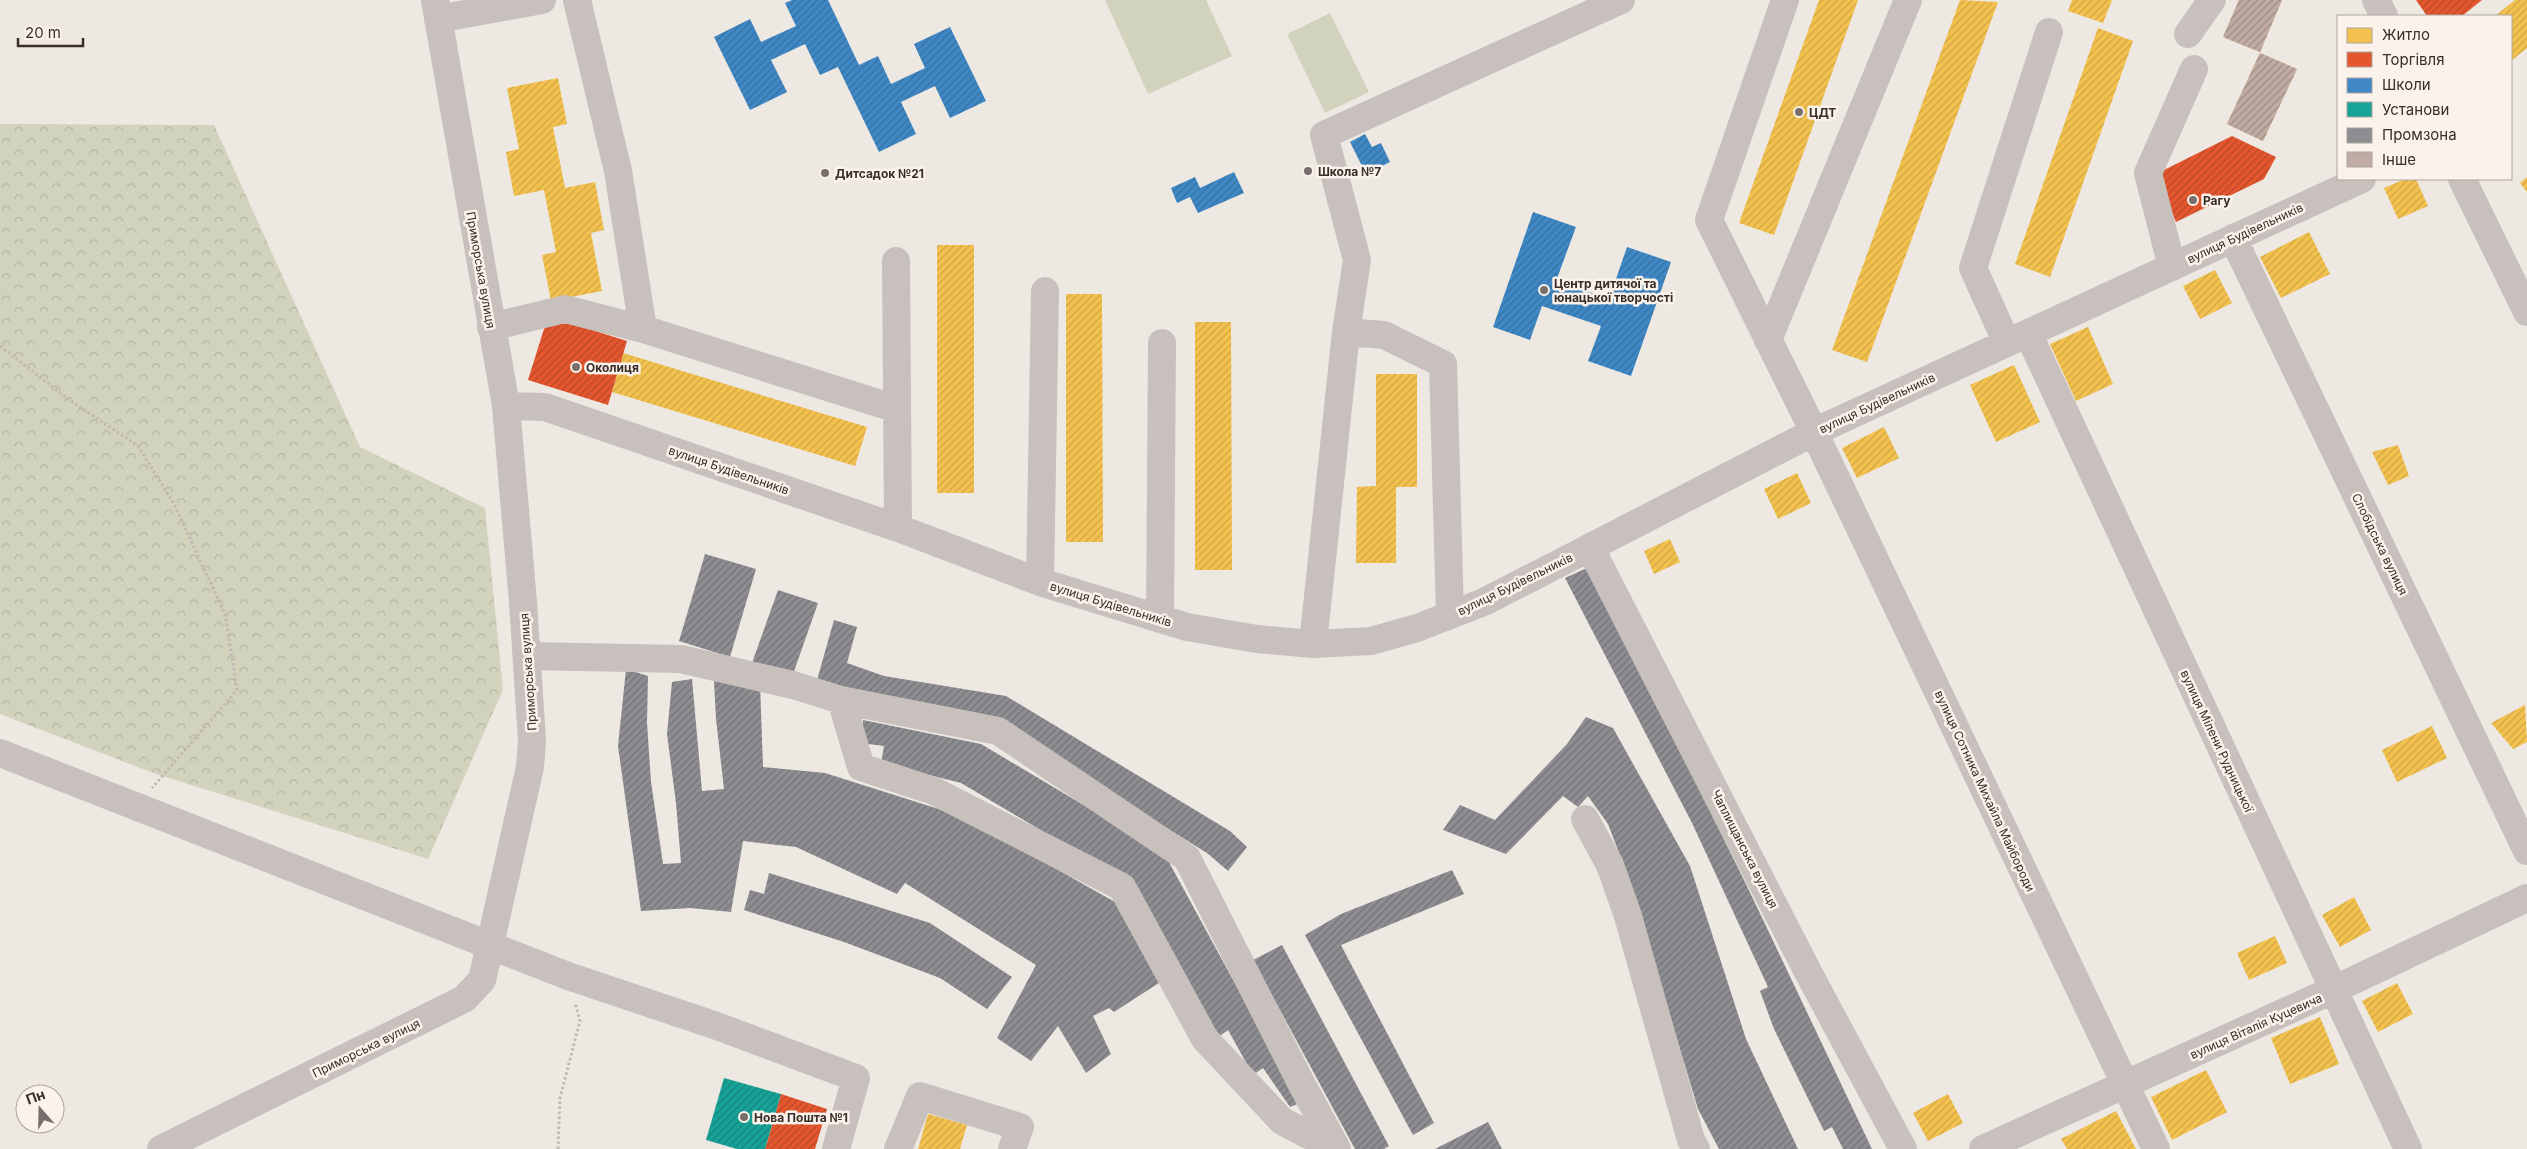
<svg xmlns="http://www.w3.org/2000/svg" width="2527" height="1149" font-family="Inter,sans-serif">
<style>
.grass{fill:#d1d3bd}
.forest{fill:url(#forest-crowns)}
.homes{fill:url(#homes-hatch)}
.shops{fill:url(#shops-hatch)}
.schools{fill:url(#schools-hatch)}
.public{fill:url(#public-hatch)}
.industry{fill:url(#industry-hatch)}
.building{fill:url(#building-hatch)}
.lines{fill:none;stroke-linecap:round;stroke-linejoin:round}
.path{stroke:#c0b8b4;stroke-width:3;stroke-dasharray:2.5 2.5;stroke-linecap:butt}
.minor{stroke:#c7c0bc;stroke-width:28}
.poi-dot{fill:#786e6b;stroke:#faf2eb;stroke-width:2}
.labels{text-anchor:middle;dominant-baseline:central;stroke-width:5;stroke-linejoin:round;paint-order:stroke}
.poi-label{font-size:12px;font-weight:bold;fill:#392d2a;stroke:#faf2eb;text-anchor:start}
.street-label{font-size:12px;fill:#392d2a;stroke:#faf2eb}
</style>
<defs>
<pattern id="forest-crowns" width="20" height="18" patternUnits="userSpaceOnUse" patternTransform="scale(1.25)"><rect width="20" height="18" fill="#d1d3bd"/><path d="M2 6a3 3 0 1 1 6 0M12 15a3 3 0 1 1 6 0" fill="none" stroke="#b4b5a3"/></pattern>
<pattern id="homes-hatch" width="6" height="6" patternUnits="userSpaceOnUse" patternTransform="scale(1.25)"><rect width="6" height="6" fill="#f2c14e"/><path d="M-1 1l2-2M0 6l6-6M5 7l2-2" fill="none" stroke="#d0a644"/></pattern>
<pattern id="shops-hatch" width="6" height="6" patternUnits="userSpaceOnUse" patternTransform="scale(1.25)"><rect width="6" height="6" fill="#e4572e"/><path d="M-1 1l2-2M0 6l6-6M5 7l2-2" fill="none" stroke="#ba4827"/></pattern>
<pattern id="schools-hatch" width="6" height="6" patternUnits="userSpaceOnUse" patternTransform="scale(1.25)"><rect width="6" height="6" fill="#3f88c5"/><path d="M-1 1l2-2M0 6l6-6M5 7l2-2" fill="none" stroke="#3670a0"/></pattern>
<pattern id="public-hatch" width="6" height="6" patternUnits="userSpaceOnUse" patternTransform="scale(1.25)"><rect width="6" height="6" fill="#17a398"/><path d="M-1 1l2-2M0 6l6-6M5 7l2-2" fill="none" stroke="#16857c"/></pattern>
<pattern id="industry-hatch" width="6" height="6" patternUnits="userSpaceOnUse" patternTransform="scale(1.25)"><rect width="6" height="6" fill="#8d8d92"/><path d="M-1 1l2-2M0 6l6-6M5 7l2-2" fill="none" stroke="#747477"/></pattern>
<pattern id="building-hatch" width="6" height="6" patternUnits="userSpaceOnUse" patternTransform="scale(1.25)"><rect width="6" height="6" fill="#c1aba5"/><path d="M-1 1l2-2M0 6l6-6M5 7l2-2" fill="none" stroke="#9e8c87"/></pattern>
</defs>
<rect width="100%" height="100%" fill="#eee8e3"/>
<path class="grass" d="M1105,0h101l26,56 -84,38z
M1330,13l39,79 -44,21 -38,-79z"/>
<path class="forest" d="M0,124l214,1 146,322 125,61 18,182 -75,169 -272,-85 -156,-60z"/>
<path class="homes" d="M1819,0h39l-84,235 -35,-12z
M1960,0l38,2 -131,360 -35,-12z
M2072,0h40l-9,23 -35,-12z
M2239,0h43l-22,52 -37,-15z
M2515,0h12v48l-16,13v-45h-16z
M2098,28l35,13 -83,236 -35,-13z
M2260,53l37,16 -34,72 -36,-17z
M558,78l9,46 -14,3 12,61 30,-6 9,48 -13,3 11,58 -51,10 -9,-46 14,-3 -12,-62 -30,6 -8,-44 13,-3 -12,-61z
M2527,177v15l-7,-9z
M2405,179h11l12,27 -30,13 -14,-31z
M2309,232l21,42 -49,24 -21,-41z
M937,245h37v248h-37z
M2215,270l17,33 -32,16 -17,-33z
M1066,294h36l1,248h-37z
M1195,322h36l1,248h-37z
M2088,327l25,57 -37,17 -26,-57z
M623,353l244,74 -12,39 -243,-74z
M2014,365l26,57 -44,20 -26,-57z
M1376,374h41v113h-21v76h-40l1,-76 19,-1z
M1884,427l15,31 -42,20 -15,-30z
M2398,445l11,31 -21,9 -16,-33z
M1797,473l14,30 -33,16 -14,-30z
M1670,539l10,23 -26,12 -10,-23z
M2525,705l2,37 -14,7 -22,-26z
M2432,726l15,32 -50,24 -15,-32z
M2354,897l17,33 -31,17 -18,-32z
M2275,936l12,27 -38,17 -12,-27z
M2397,983l16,31 -35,18 -16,-31z
M2320,1017l19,47 -49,20 -19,-46z
M2206,1070l21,42 -55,28 -21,-43z
M1948,1094l15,29 -35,18 -15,-28z
M2116,1111l20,38h-69l-6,-10z
M928,1114l39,11 -7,24h-42z"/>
<path class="shops" d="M2416,0h66l-20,16h-35z
M2232,136l44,21 -12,22 -88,43 -20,-48z
M548,316l79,25 -19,64 -80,-25z
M781,1094l46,15 -12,40h-50z"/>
<path class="schools" d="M792,0h36l31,65 19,-9 13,28 34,-16 -11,-24 36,-17 36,74 -36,17 -15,-32 -34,16 15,32 -37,18 -41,-85 -18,8 -15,-31 -34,16 16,32 -37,18 -36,-73 36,-18 11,23 35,-16 -11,-23z
M1365,134l7,13 9,-4 9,19 -24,12 -16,-32z
M1234,172l10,21 -46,20 -8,-16 -13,6 -6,-15 24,-11 5,11z
M1533,212l43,15 -20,54 53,18 18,-52 44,15 -40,114 -43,-15 13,-35 -59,-20 -12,34 -37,-13z"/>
<path class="public" d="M724,1078l57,16 -16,55h-28l-31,-9z"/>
<path class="industry" d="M705,554l51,15 -26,88 -51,-16z
M1589,567l157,317 126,265h-29l-11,-22 -8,4 -50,-102 -14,-38 8,-4 -76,-164 -127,-245z
M778,590l40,13 -26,74 -40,-14z
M834,620l23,7 -10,36 37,13 122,20 224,135 17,16 -19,24 -21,-18 -218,-135 -110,-19 -62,-19z
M626,669l22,7 -1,47 4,59 12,82 18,-1 -5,-60 -9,-69 5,-52 20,-3 10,112 22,-2 -8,-70 -2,-38 46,2 3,84 62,6 139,44 151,85 47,79 -48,31 -5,-4 -16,8 18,38 -25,19 -28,-47 -27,35 -34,-23 39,-73 -131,-82 -8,11 -101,-47 -53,-6 -12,71 -41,-4 -49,3 -23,-165z
M1586,717l27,11 77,138 56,173 52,110h-79l-21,-40 -69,-230 -21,-55 -20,-28 -10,11 -15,-11 -57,58 -63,-24 17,-25 35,15 72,-76z
M863,720l118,24 183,109 136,250 -10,4 -27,-39 -10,7 -25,-45 -11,8 -82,-152 -174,-103 -80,-20 3,-17 -24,-3z
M1452,870l12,24 -123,51 93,178 -21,12 -108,-200 36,-21z
M769,873l161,50 82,54 -25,32 -47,-31 -96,-36 -100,-32 6,-20 14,4z
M1282,945l107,201 -5,3h-29l-102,-189z
M1488,1122l14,27h-67z"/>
<path class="building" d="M2239,0h43l-22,52 -37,-15z
M2260,53l37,16 -34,72 -36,-17z"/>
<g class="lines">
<path class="path" d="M0,346l68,53 70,47 36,58 51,110 12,76 -85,98
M558,1149l2,-51 20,-77 -5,-18"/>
<path class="minor" d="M577,0l41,171 25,158
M1785,0l-76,220 105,212 342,717
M2376,0l8,16
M438,19l104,-19
M2188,34l24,-34
M2462,179l65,133
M2233,238l294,613
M896,261l2,267
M2172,267l-24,-94 46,-104
M491,327l74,-18 78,20 254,80
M1346,332l11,-72 -33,-125 297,-135
M2028,333l380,816
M1768,340l140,-340
M2007,343l-34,-75 76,-236
M506,406l39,1 353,121 142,54 147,45 70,12 56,5 58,-3 46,-13 67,-26 330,-170 548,-253
M1590,547l218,425 95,177
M1040,582l5,-291
M1160,619l2,-276
M1313,644l33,-312 38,3 59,29 7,251
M527,656l154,3 112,26 48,15 157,31 189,127 114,225 36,66
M841,700l20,67 73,24 188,96 83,152 77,82 53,28
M0,753l568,223 146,49 142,53 -20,71
M1585,819l25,46 18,51 63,224 5,9
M161,1149l303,-150 18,-19 48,-213 2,-26 -9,-139 -17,-196 -71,-406
M898,1149l22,-53 100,31 -8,22
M1983,1149l350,-159 194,-92"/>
</g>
<g class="poi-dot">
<circle cx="1799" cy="112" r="5"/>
<circle cx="1308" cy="171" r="5"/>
<circle cx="825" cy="173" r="5"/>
<circle cx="2193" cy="200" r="5"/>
<circle cx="1544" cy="290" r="5"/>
<circle cx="576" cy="367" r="5"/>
<circle cx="744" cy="1117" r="5"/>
</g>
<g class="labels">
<g class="poi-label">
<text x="1809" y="112">ЦДТ</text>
<text x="1318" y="171">Школа №7</text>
<text x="835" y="173">Дитсадок №21</text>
<text x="2203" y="200">Рагу</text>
<text x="1554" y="283">Центр дитячої та<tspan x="1554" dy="14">юнацької творчості</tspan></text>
<text x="586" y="367">Околиця</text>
<text x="754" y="1117">Нова Пошта №1</text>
</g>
<g class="street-label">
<text transform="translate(2245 233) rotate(-25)">вулиця Будівельників</text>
<text transform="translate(481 270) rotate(80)">Приморська вулиця</text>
<text transform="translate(1877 403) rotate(-25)">вулиця Будівельників</text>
<text transform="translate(729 470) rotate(19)">вулиця Будівельників</text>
<text transform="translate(2380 544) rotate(64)">Слобідська вулиця</text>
<text transform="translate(1515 584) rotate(-26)">вулиця Будівельників</text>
<text transform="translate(1111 604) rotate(17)">вулиця Будівельників</text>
<text transform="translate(528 672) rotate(-94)">Приморська вулиця</text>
<text transform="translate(2217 741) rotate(65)">вулиця Мілени Рудницької</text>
<text transform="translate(1985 791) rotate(65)">вулиця Сотника Михайла Майбороди</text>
<text transform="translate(1745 849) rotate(63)">Чаплищанська вулиця</text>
<text transform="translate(2256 1026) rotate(-24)">вулиця Віталія Куцевича</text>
<text transform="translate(366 1048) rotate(-26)">Приморська вулиця</text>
</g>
</g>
<rect x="2337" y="15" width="175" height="165" fill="#faf2eb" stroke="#ada39e"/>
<rect x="2347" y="28" width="25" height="15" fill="#f2c14e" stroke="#ada39e"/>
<text x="2382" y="40" font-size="15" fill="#392d2a">Житло</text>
<rect x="2347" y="52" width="25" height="15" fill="#e4572e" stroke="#ada39e"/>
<text x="2382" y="65" font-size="15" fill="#392d2a">Торгівля</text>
<rect x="2347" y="78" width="25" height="15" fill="#3f88c5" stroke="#ada39e"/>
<text x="2382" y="90" font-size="15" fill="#392d2a">Школи</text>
<rect x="2347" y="102" width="25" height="15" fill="#17a398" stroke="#ada39e"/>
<text x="2382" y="115" font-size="15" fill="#392d2a">Установи</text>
<rect x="2347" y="128" width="25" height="15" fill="#8d8d92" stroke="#ada39e"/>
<text x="2382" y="140" font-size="15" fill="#392d2a">Промзона</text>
<rect x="2347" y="152" width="25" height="15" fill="#c1aba5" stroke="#ada39e"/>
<text x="2382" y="165" font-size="15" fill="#392d2a">Інше</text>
<g transform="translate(40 1109) rotate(340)"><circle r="24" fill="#faf2eb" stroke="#ada39e"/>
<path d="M0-4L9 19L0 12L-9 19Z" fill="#786e6b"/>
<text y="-8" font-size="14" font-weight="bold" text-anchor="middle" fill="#392d2a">Пн</text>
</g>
<path d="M18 38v8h65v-8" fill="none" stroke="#392d2a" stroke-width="2.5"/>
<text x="25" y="38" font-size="15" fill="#392d2a" stroke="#faf2eb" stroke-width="4" paint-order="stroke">20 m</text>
</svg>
